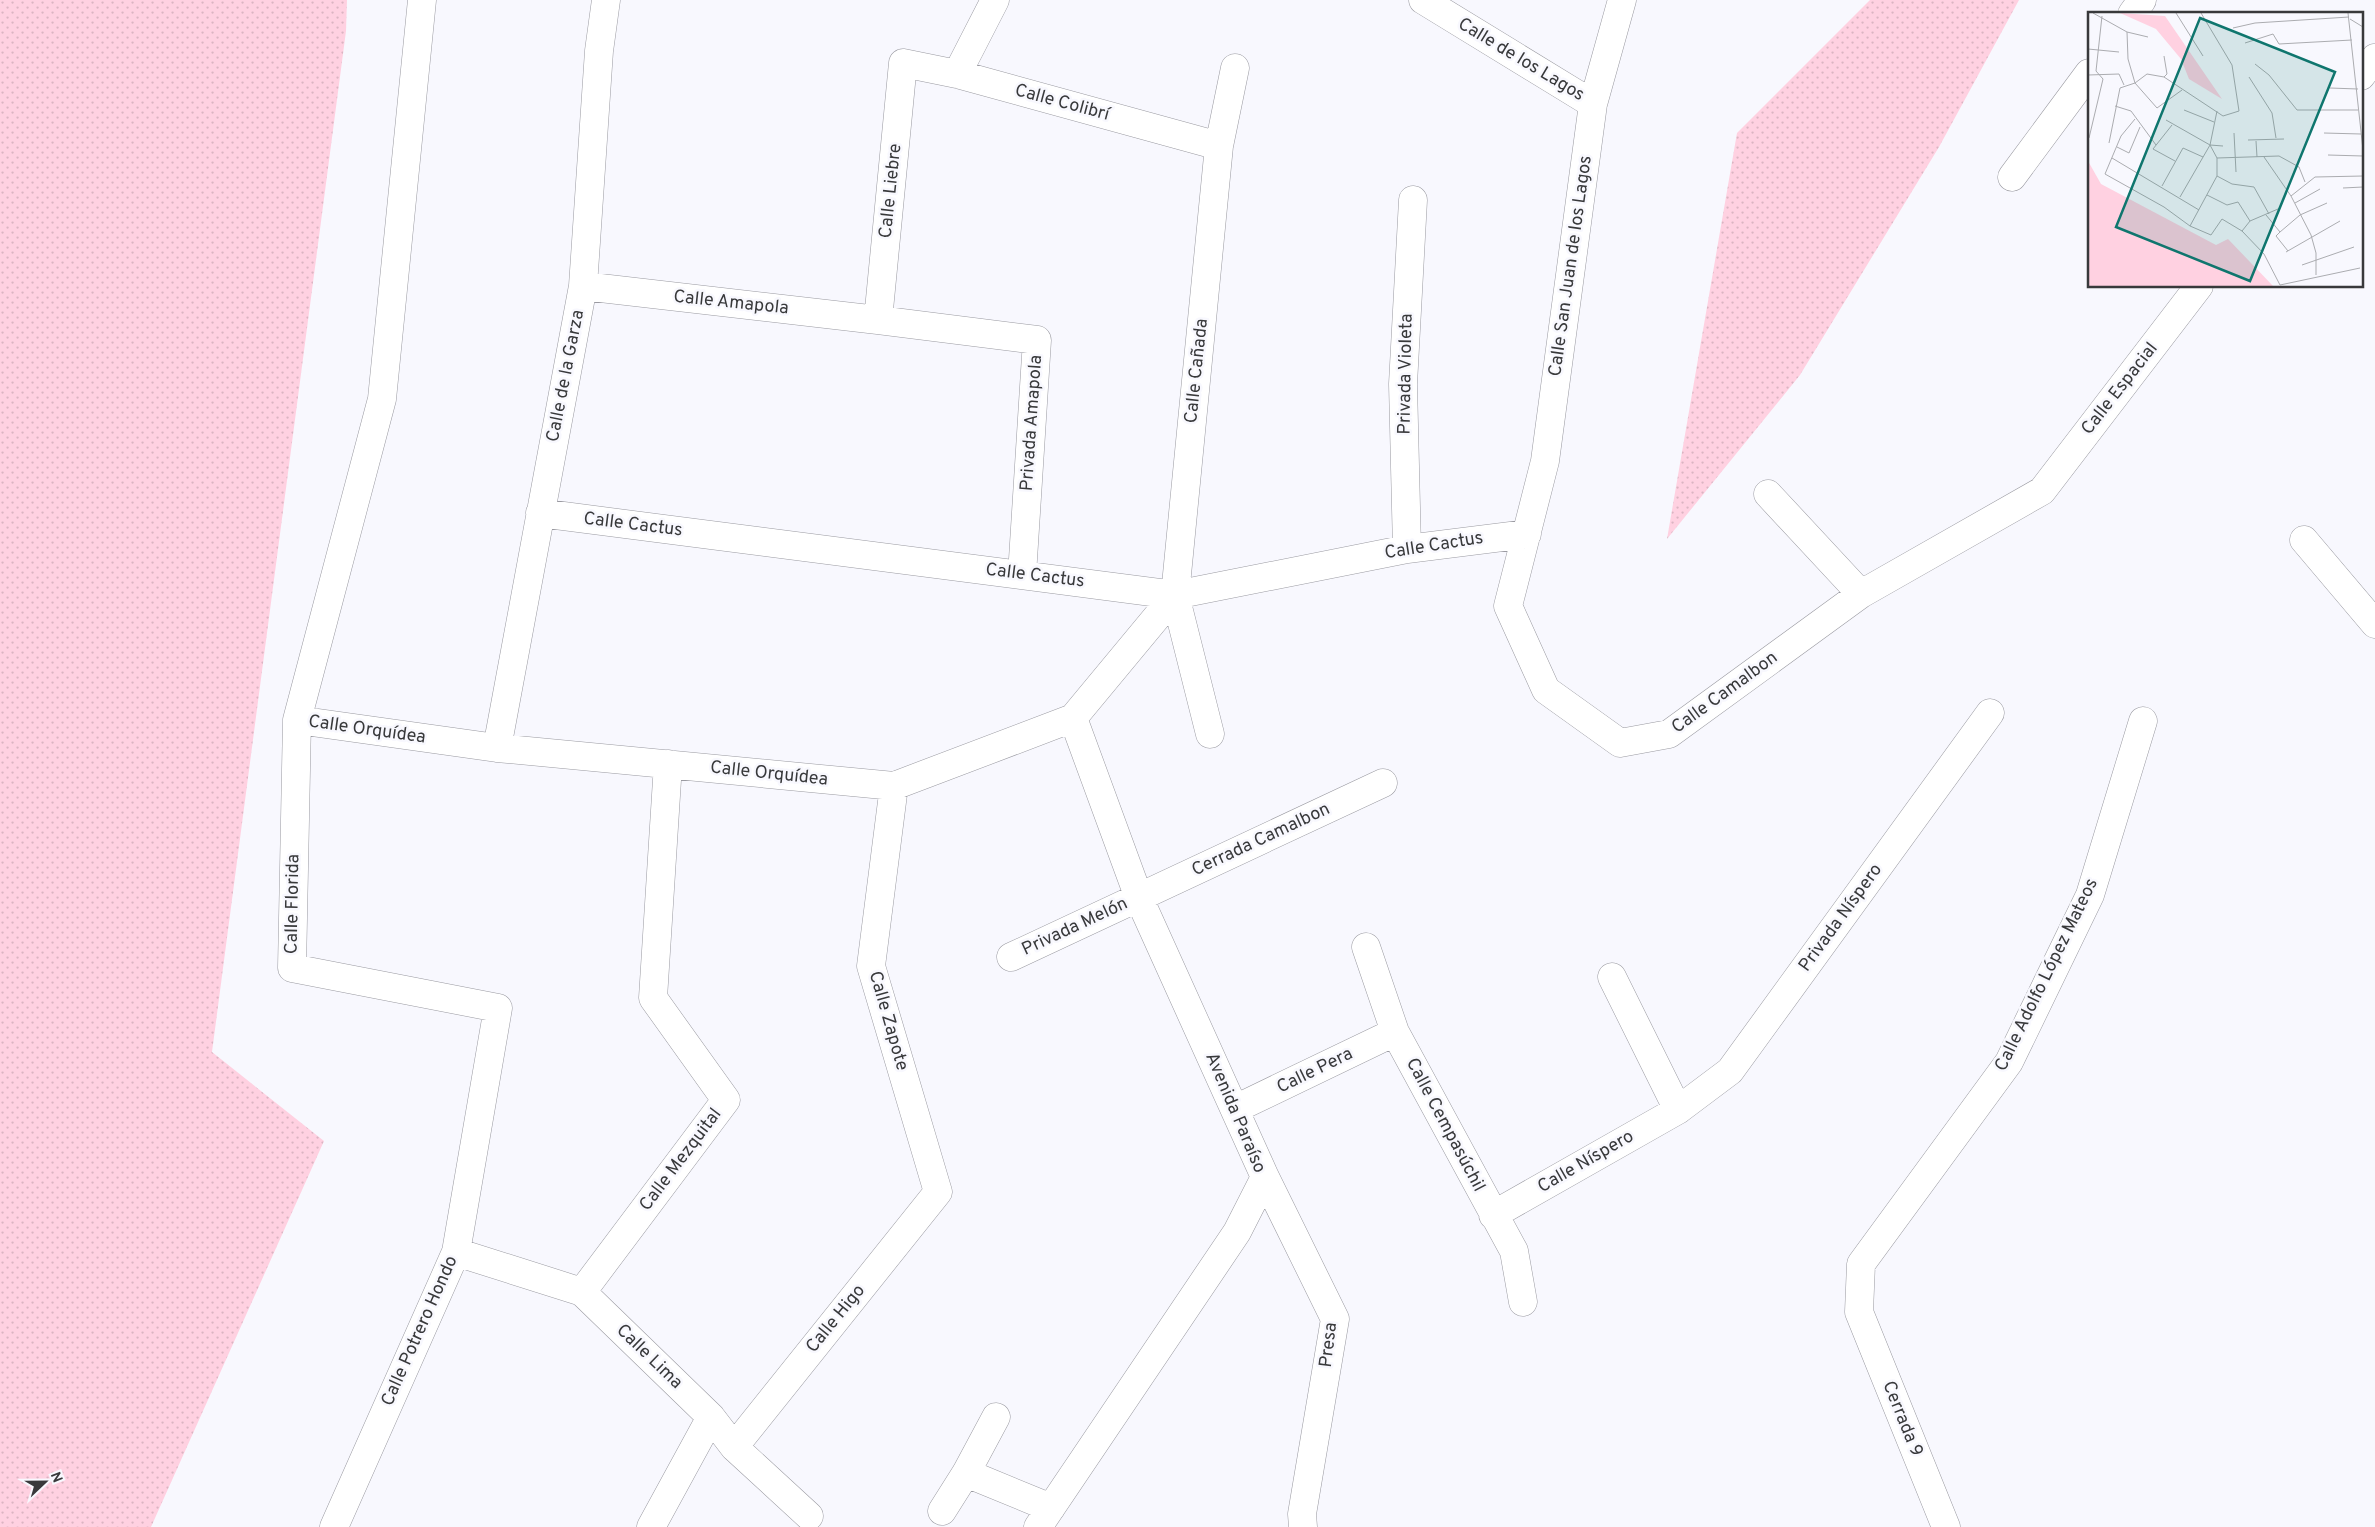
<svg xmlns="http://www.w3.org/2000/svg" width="2375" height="1527" font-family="Overpass,sans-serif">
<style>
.green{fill:url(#green-dots)}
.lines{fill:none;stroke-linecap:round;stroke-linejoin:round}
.street-casing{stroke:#9a9aa1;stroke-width:29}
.street{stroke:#fff;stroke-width:28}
.labels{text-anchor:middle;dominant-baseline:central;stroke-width:5;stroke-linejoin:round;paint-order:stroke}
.street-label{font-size:18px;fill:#38393b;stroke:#f8f8fe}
.inset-road{fill:none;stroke:#abacb0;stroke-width:1}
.view{fill:#0f766e;fill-opacity:0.15;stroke:#0f766e;stroke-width:2.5}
.inset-edge{fill:none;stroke:#38393b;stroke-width:2.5}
</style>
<defs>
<pattern id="green-dots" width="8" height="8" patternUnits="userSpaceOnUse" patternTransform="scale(1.25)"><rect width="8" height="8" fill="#ffd1e1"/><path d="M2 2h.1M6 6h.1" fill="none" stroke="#dbb4c2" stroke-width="1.8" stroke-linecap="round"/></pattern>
</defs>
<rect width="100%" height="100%" fill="#f8f8fe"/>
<path class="green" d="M0,0h347l-1,31 -134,1021 112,89 -173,386h-151z
M1870,0h149l-80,147 -139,228 -133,164 70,-406z"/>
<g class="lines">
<g class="street-casing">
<path id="street" d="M1423,0l170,104
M1622,0l-29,104 -48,357 -37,145 38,84 74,53 49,-9 192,-140 181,-103 157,-205
M2132,14l10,-14
M957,74l38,-74
M2361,76l14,-18
M2012,177l77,-104
M583,286l295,34 159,20 -15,235
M878,320l25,-257 54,11 262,72
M1768,494l93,100
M540,513l635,82 232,-46 120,-15
M2304,540l71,84
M1407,549l-4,-165 10,-184
M1073,718l66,180 126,279 70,142 -33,195 1,13
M297,720l200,28 397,38 179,-68 102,-123
M1210,734l-35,-139 44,-449 16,-78
M497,748l86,-462 16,-235 7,-51
M1366,947l29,85 119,219 9,51
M1011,957l372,-174
M1612,977l66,133
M1235,1109l160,-77
M1493,1215l185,-105 52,-39 260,-358
M456,1252l126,40 129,125 23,30 75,69
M582,1292l144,-192 -73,-102 15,-234
M734,1447l204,-255 -67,-226 23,-180
M966,1473l85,35
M942,1511l24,-38 30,-56
M334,1527l122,-275 42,-244 -206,-40 5,-248 85,-321 40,-399
M651,1527l60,-110
M1038,1527l199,-295 28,-55
M1946,1527l-87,-215 2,-48 148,-202 81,-167 53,-174"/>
</g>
<use href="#street" class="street"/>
</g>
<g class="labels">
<g class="street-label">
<text transform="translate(1521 60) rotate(31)">Calle de los Lagos</text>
<text transform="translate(1062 103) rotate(15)">Calle Colibrí</text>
<text transform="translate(891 191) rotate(-84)">Calle Liebre</text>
<text transform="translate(1571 266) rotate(-82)">Calle San Juan de los Lagos</text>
<text transform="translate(731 303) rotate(6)">Calle Amapola</text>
<text transform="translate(1197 371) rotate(-84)">Calle Cañada</text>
<text transform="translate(1406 374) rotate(-89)">Privada Violeta</text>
<text transform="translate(566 376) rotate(-79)">Calle de la Garza</text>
<text transform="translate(2120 389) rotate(-52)">Calle Espacial</text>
<text transform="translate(1032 423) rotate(-86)">Privada Amapola</text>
<text transform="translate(633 525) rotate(7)">Calle Cactus</text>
<text transform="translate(1434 546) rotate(-9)">Calle Cactus</text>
<text transform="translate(1035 576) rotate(7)">Calle Cactus</text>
<text transform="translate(1725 693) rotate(-36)">Calle Camalbon</text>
<text transform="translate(367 730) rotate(8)">Calle Orquídea</text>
<text transform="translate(769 774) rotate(6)">Calle Orquídea</text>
<text transform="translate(1261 840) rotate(-25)">Cerrada Camalbon</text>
<text transform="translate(293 904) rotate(-89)">Calle Florida</text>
<text transform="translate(1841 918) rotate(-54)">Privada Níspero</text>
<text transform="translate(1075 927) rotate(-25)">Privada Melón</text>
<text transform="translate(2047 975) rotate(-64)">Calle Adolfo López Mateos</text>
<text transform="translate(888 1021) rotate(74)">Calle Zapote</text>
<text transform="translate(1315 1071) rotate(-26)">Calle Pera</text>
<text transform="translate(1235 1113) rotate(67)">Avenida Paraíso</text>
<text transform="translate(1445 1125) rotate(62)">Calle Cempasúchil</text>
<text transform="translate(681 1160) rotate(-53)">Calle Mezquital</text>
<text transform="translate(1586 1162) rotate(-30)">Calle Níspero</text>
<text transform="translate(836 1319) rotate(-51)">Calle Higo</text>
<text transform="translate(420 1331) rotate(-66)">Calle Potrero Hondo</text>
<text transform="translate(1329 1345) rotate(-83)">Presa</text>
<text transform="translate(649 1357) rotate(44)">Calle Lima</text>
<text transform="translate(1902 1419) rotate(68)">Cerrada 9</text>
</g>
</g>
<g transform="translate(2088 12)">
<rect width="275" height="275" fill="#f8f8fe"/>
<path d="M32,1l45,3 57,83 -33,-20 -8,-20 -25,-30zM0,149l13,23 115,61 12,-6 45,47h-185z" fill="#ffd1e1"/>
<path class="inset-road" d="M5,1l34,19 1,27 7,24 22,25 25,-18M88,1l27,43M260,1l15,137M262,7l13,8M145,16l22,-5 94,-6M39,20l21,5M157,31l28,-9 6,10 73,-4M0,37l31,3M76,44l3,18 -3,3M167,52l14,11 28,35h61M0,63l31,-1 5,11M161,65l23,36 4,25M242,76l28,1M27,94l16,5 25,34M96,98l30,12M47,107l-14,17 -16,38 59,33 26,19 21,9 11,-16 20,12 22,23 16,31 80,-17M78,108l44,25 13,1M84,113l-19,24 22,12M146,121l2,39M236,121l37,1M1,126l14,-59 -7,-8 6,-55M160,128l36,-1M168,129l1,16M21,131l11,-55 15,-5 12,-9 17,3 59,39 16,-5 -7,-46 -31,-52M29,135l12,6 11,-26M240,143l35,1M176,145l27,39 20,39 5,18v22M24,146l87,52M129,146l62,-2 20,11 6,15M129,164l15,8 22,3 15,27M74,174l21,-38 20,9M255,176l20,-1M119,183l20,10 11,-3 12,19M203,184l24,-19 48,-1M92,185l30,-52 7,-34M207,191l25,-14M178,203l14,17 -4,4 12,15M102,214l27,-50v-18l-7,-13M154,219l8,-10 28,-12M192,220l20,-17 27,-12M198,240l54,-31M214,253l52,-18"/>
<path class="view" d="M112,6l135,54 -85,209 -134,-54z"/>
<rect width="275" height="275" class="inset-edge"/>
</g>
<g transform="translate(45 1482) rotate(68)" stroke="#f8f8fe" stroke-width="4" paint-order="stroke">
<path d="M0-4L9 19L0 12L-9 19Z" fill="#38393b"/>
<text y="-8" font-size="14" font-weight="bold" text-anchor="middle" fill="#38393b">N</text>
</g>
</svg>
